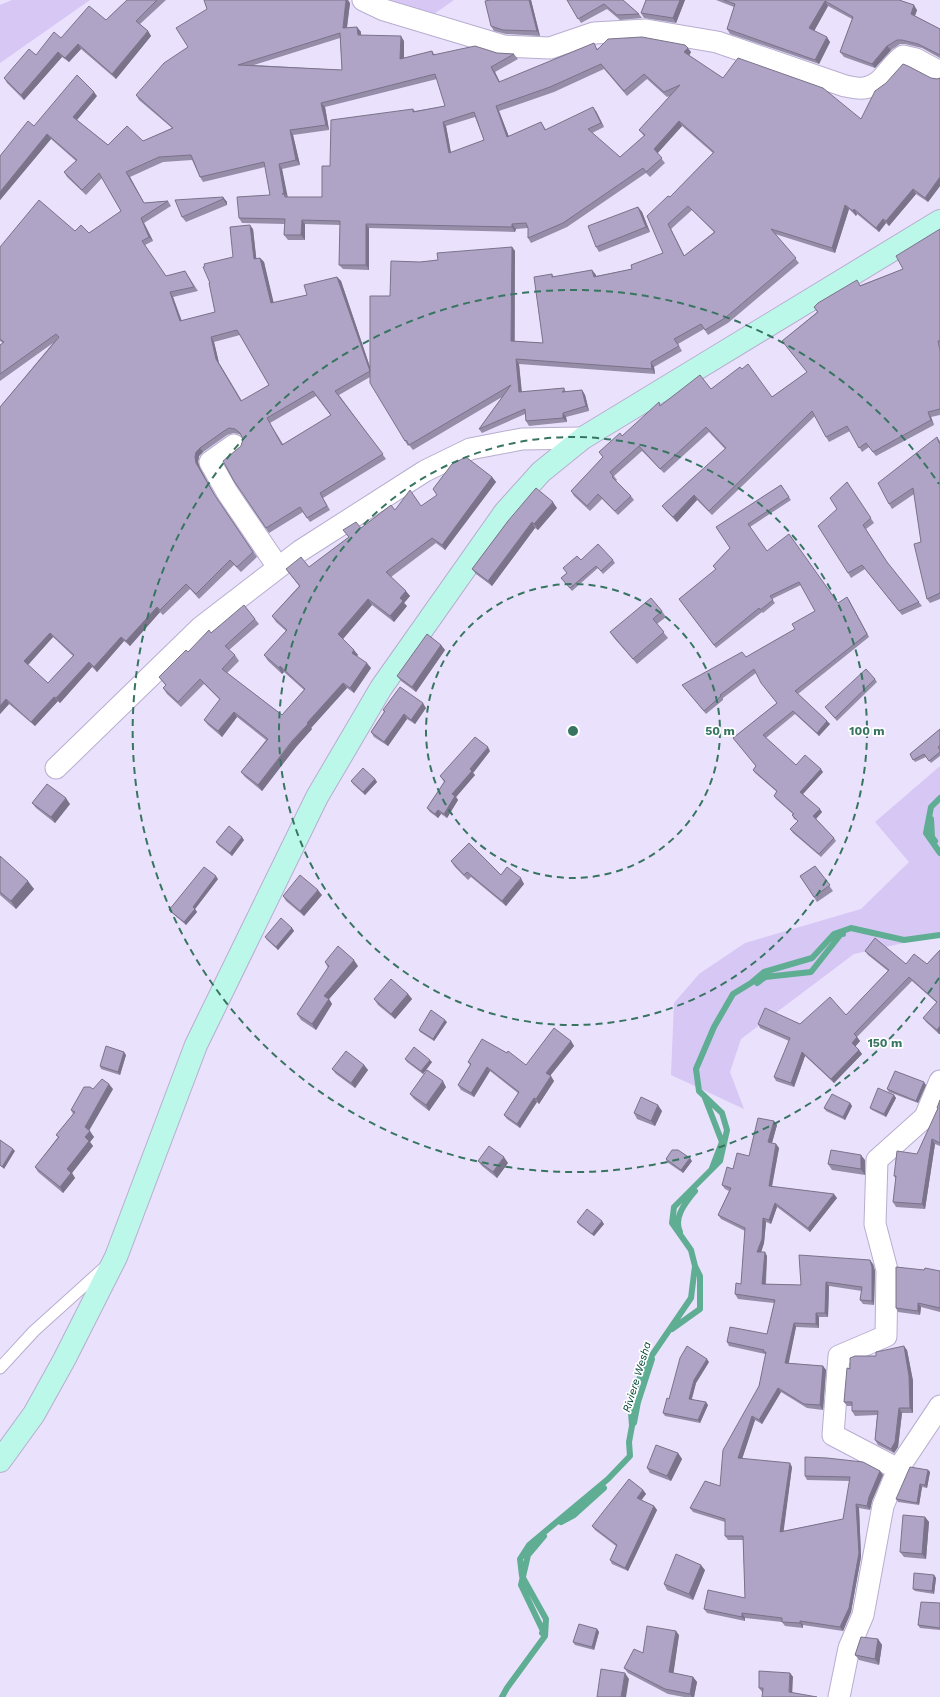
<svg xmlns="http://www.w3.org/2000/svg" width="940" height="1697" font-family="'Work Sans',sans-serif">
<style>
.green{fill:#d6c7f4}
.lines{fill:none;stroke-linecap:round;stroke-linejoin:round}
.stream{stroke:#5fad92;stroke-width:6}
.lane-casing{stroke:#b8adcf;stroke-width:13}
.street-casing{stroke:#b8adcf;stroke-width:23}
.secondary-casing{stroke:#b8adcf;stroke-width:24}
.lane{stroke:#fff;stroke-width:11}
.street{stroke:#fff;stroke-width:21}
.secondary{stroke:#bcf8e9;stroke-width:22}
.wall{fill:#968da9;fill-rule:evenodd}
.shaded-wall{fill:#7a738a}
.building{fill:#afa4c5;stroke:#7a738a;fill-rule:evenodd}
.ring{fill:none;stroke:#387561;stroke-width:2;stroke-dasharray:7 5}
.labels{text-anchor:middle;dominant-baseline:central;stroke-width:3.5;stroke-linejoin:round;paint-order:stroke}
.water-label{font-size:11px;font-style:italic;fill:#004735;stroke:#fff}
.centre{fill:#387561;stroke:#fff;stroke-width:2}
.ring-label{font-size:12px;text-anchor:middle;font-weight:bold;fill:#387561;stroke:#fff;stroke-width:3.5;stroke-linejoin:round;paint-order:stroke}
</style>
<rect width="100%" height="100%" fill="#eae1fd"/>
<path class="green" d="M12,0h78l-90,63v-58z
M390,0h64l-20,14z
M940,766v169l-86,19 -113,85 -11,33 14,37 -73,-34 3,-72 25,-29 46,-31 116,-34 48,-47 -34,-40z"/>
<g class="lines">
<path class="stream" d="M940,798l-9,9 -5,26 14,20
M931,819l1,18 3,4
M757,983l8,-6 46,-5 30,-38h2
M705,1098l17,44 -10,26
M680,1232c-7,-15 6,-30 15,-41
M672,1329l28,-20v-33l-5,-10
M634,1423l4,-21 14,-43
M561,1522l13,-7 30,-27
M542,1633l1,-2 -22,-46 7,-30 16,-19
M502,1697l5,-9 38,-52 1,-17 -24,-43 -2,-17 9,-14 79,-66 22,-23 -1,-14 3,-16 -1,-14 1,-17 14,-31 45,-66 4,-32 -4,-16 -19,-27 2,-16 46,-46 7,-31 -5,-17 -23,-22 -3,-22 18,-42 19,-33 18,-11 13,-11 48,-14 22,-24 17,-6 53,12 36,-5"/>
<g class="lane-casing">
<path id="lane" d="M0,1368l34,-37 71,-64"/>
</g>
<g class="street-casing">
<path id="street" d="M363,0l21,10 120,36 46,2 44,-15 52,-3 71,12 128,44c6,1 13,3 19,2 19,-2 25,-23 39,-32l13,3 24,13
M234,445l-24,17 17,30 51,75
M56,768l145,-141 99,-76 125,-80 45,-22 52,-10 61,-1
M898,1469l-65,-34 6,-79 47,-20 1,-66 -12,-46 2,-64 48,-43 15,-36
M839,1697l10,-49 14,-33 20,-109 15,-37 42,-63"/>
</g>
<g class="secondary-casing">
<path id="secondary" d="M0,1461l34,-47 30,-54 52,-103 80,-212 121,-248 64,-109 124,-176 36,-40 42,-34 357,-217"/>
</g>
<use href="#lane" class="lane"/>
<use href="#street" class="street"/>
<use href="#secondary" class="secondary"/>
</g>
<path class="wall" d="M127,0h39l-26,24 8,7 3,5 -35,43 -35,-30 -12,13 -7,-5 -38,43 -17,-17 -3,-5 57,-40 45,-18z
M490,0h41l9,36 -34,-2 -12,-3 -3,-5z
M567,0h56l16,14 3,4 -22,2 -13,-11 -26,14z
M646,0h39l-9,23 -32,-5 -3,-5z
M716,0h183l18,10 -2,6 25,13v29l-18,-10 -17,-4h-5l-9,6 -16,18 -31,-11 -4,-5 12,-33 -24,-13 -14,25 16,11 -11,22 -89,-30 -3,-5 7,-22z
M350,3l-3,25 10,-1 4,5v4l43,5v17l28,-7 3,4 62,-2 17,1 4,5 -23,13 5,10 97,-34 1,1 93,3 -2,4 34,22 138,41 70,-41 6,1 3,-1v108l-12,16 -12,-8 -27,32 -3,-3 -7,9 -22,-18 -1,2 -7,-7 -14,44 -60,-19 24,29 -71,60 -20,12 -4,-6 -26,15 4,7 -28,16 1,7 -136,-10 3,28 42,-4 2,4 16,-2 3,5 4,16 -23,6 1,5 -38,4 -3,-5 -1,-7 -43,19 -3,-4 23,-32 -89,53 -4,-5 -1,1 -3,-5 -35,-64 -31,18 47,64 -63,39 7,12 -20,12 -7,-10 -34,21 -35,-52 9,-42 -1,-3 -3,-2 -6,-1 -6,2 -24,17 -4,4 -1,6 2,6 17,31 40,58 -16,15 -7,-7 -35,34 -9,-10 -27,26 -3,-3 -30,34 -6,-5 -27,31 -5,-5 -32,36 -2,-2 -23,25 -26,-22 -9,10v-307l53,-64 -53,38v-36l3,-2 -3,-2v-94l75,-16 14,2 32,-22 -19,-33 -16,17 -19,-18 -3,-5 12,-11 -25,-22 -51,61v-44l34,-30 63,-30 -20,24 31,25 35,-4 29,-13 -33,-28 -3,-5zM340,38l2,32 -88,-5zM604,69l23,27 20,-17 20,18 3,-1 -31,34 5,6 -24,21 -28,-24 12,-6 -8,-16 -50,19 -5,-8 -32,15 -10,-26 55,-19zM437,79l8,27 -30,5 -2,-2 -83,57 -8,31h-35l-5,-28 18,-4 -7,-30 36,-5 -4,-23zM475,117l9,23 -33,13 -5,-27zM682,126l31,27 -43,44 -7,56 -31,16 -36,7v-1l-4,-5 -38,7 -2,-3 -9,69 -28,-2v-90l-3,-4 -74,13 -18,2 -30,34 -20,71 -29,-86 -4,-4 -30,18 -34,8 -9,-41 -4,-4h-4l-3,-29 -20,28 -23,26 5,29 -33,9 -9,-24 25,-6 -13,-20 -19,5 -21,-31 8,-4 -9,-18 27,-17 -3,-5 -24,2 -14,-26 33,-15 29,-2 8,17 3,5 62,-15 5,28 -31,23 3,5 43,1 -1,11 4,5h17v-16l35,1 -1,40 4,4 26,1v-42l146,4 1,-3 12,-1v10l3,5 36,-16 79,-54 4,4 15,-14 -8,-10zM692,210l22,22 -30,24 -13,-27zM240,335l29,50 -27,16 -23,-38 -5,-21zM316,396l15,20 -48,28 -13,-21zM53,637l20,19 -25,27 -20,-18z
M223,197l4,5v3l-41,17 -4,-5z
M638,207l4,5 8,20 -51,20 -3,-5z
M940,229v186l-9,2 3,8 -58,31 -7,-9 -7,5 -12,-21 -21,11 -3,-5 -11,-21 -103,99 -15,-15 -20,22 -11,-11 -4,-5 63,-57 -16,-17 -45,41 -22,-22 -28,25 3,4 -1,1 15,15 3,4 -16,15 -16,-16 -12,12 -16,-15 -3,-5 32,-34 -4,-5 23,-16 40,-31 49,-16 31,-20 30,28 35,-25 -25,-31 35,-29 -3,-5 47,-22 42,-16z
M937,437l3,4v158l-10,4 -3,-4 -6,-57 -7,-48 -22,15 -3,-5z
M492,477l4,5 -51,68 -9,-7 -45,34 19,19 -6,7 3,3 -13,16 -22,-17 -29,34 15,16 -1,1 14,12 -17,25 -7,-5 -36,40 1,1 -16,18 -34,44 -17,-14 -4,-5 25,-32 -29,-23 -15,20 -14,-12 -4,-5 16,-20 -16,-16 -23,23 -14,-13 -4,-6 3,-2 -7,-9 29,-25 23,-19 44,-14 4,5 -30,26 6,5 4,6 -12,12 55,42 22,-25 -20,-18 -2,2 -14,-13 -4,-6 22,-24 -10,-9 -4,-6 27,-30 -13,-17 23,-2 40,-30 -6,-7 18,-2 34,-18 26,-4z
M847,482l27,41 -8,6 22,35 34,42 -20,9 -37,-46 -14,9 -3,-5 -11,-64z
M781,485l10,15 -41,27 17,24 71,52 11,-3 20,37 -71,57 32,30 -11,12 -24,-22 -29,24 30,27 27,7 -20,22 19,18 -6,7 18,19 2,3 -15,16 -28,-24 -3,-4 8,-8 -4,-2 -2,-4 1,-1 -17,-15 -2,-3 3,-4 -22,-19 -2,-3 3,-4 -23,-28 44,-35 -21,-30 -33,25v2l-17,14 -24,-29 64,-28 49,-28 20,-18 -14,-26 -29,14 3,4 -12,10 -1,-1 -46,36 -37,-49 37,-29 -3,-4 17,-18 -14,-21z
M557,508l-19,22 -3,-2 -43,58 -16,-12 -4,-5 36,-48z
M581,560h32l2,3 -12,11 -5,-6 -26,23 -11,-13 6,-5 -4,-5z
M662,611l4,6 -9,7 11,14 -31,26 -23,-26 -4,-6z
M441,645l4,5 -29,42 -15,-11 -4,-5z
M875,679l2,3 -40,39 -12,-14z
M426,708l-11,16 -8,-5 -19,27 -14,-9 -3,-5 13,-20 -1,-2z
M940,729v27l-9,7 -5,-6 -11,5 -5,-8z
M490,751l-17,22 2,2 -19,22 2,3 -11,18 -6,-4 -3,4 -8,-6 -3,-4 17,-26 -4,-6z
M375,779l2,3 -12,13 -12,-11 -2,-3z
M32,803l38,1 -15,19 -19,-15z
M244,840l-12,16 -14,-11 -2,-3z
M0,856l34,33 -18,20 -16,-14z
M451,861l50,14 23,9 -18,22 -35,-29 -3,3 -13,-13z
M815,866l18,25 -16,11 -17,-26z
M218,879l-23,30 2,3 -11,13 -15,-13 -2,-2z
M322,895l-18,21 -18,-15 -3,-5z
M292,928l2,3 -16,19 -11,-10 -2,-3z
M940,950v84h-1l-13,-12 -3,-4 14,-15 -25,-22 -55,56 3,4 -5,5 4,4 3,4 -28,29 -29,-27 -11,31 -18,-6 -2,-4 15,-36 -29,-13 -2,-4h42l46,-9 42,-44 -20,-16 -3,-4 41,13h21z
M325,962l33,4 -29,33 3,5 -16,26 -15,-10 -4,-6 31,-46z
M408,994l4,5 -17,20 -17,-14 -4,-6z
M447,1022l-13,19 -14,-9 -1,-2z
M571,1041l3,5 -24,30 4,5 -15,23 -2,-2 -17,26 -13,-9 -3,-4 14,-22 -28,-22 -16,26 -13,-7 -3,-5 12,-20 -2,-3 58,3z
M126,1055l-6,20 -19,-6 -1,-3z
M405,1059l27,3 -9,12 -16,-12z
M364,1065l4,5 -13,18 -19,-14 -4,-5z
M926,1085l-8,18 -29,-11 -2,-3z
M446,1087l-17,24 -15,-12 -4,-5z
M93,1089h20l-24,42 5,6 -4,5 3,4 -21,27 3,5 -12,15 -25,-21 -3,-5 23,-30 -2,-2 17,-21 -2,-4z
M894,1095l2,3 -10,19 -14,-7 -2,-2z
M940,1100v46l-5,-2 -10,65 -29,-2 -3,-5 3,-23 -2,-3 23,-22 21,-45 -1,-1z
M850,1103l2,3 -7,14 -19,-9 -2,-3z
M662,1111l-7,15 -18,-7 -3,-6z
M774,1121l3,4 -5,18 4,1 3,4 -7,39 65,11 -27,34 -33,-25 -6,17 -5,-2 -2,21 -3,9 6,4 -1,28 35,1 72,-21 2,7 -1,34 -11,-1 -3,-4 2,-9 -33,-5 -1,31h-9v11l-23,-1 -8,36 35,3 3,4 -3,40 -16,-2 -26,-16 -19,32 -7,-4 -13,39 50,8 -9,64 60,-12 7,-38 -43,-1 -2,-4 75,-5 3,4 -11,26 -2,9 -11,-2 2,49 -10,55 -8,19 -40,-6v3l-18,-2 -3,-4 -37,-4v3l-38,-8 -3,-4 41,-11 -2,-58h-15l-3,-4v-14l-32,-10 -3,-4 30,-22 39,-100 7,-31 -1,-1 -36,-8 -2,-4 40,-8 7,-31 -36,-4 -3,-5 6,-10 4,-53 -24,-12 -3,-4 11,-24 -4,-2 -3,-4 11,-16 16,-13z
M666,1159l26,2 -9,12 -16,-11z
M865,1160v15l-33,-5 -4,-6z
M478,1161l30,2 -11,15 -15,-12z
M577,1222l27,2 -10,12 -15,-11z
M924,1270l16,1v41l-19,-5 -1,8 -22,-3 -2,-4z
M907,1350l6,31v32h-11l-4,34 -4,6 -16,-8 -3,-5 2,-25 -22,1 -3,-5v-5h-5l-3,-4 6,-33 26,-13z
M709,1362l-13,21 -4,16 16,6 -8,18 -35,-7 -2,-3 6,-14z
M678,1453l4,6 -11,22 -21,-8 -3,-5z
M928,1470l2,2 -3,16 -5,-1 -3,18 -21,-3 -2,-3z
M643,1490l3,4 -5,6 13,6 3,4 -29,61 -16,-7 -2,-4 6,-14 -21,-16 -3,-4z
M925,1517l4,5 -3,37 -22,-2 -4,-5z
M705,1570l-12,30 -26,-10 -3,-6z
M934,1575l2,3 -2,16 -19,-3 -2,-2z
M940,1603v27l-20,-2 -2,-3z
M597,1629l2,3 -5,18 -19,-5 -2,-3z
M679,1635l-6,38 20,4 4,5 -3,15h-10l-16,-3 -40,-21 -4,-5 19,-15z
M878,1639l4,6 -3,20 -20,-5 -4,-5z
M790,1673l3,4 -30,15h-1l-3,-4z"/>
<path class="shaded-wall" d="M346,0h2l2,3 -4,30 -3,-5z
M529,0h2l9,36 -3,-5z
M680,0h5l-9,23 -3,-5z
M825,1l3,5 -15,27 -4,-5z
M914,5l3,5 -3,8 -3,-4z
M357,27l4,5v8l-3,-5z
M148,31l3,5 -35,43 -4,-5z
M401,36l3,5v23l-4,-5z
M827,37l3,5 -11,22 -4,-4z
M78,44l3,5 -12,13 -4,-4z
M887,46l4,4 -16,18 -3,-4z
M688,48l3,4 -3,5 -4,-5z
M58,52l4,5 -38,43 -3,-5z
M491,67l4,5 7,15 -3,-5z
M94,92l3,4 -21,25 -3,-4z
M321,103l4,4 4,23 -3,-5z
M496,106l3,5 12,31 -4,-5z
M593,107l3,4 8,16 -3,-4z
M679,121l3,5 -25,28 -3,-5z
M443,122l3,4 6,32 -3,-5z
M290,130l3,5 7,30 -4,-5z
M47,134l4,5 -51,61v-8z
M279,164l3,5 6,29 -4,-5z
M126,172l4,5 17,31 -3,-5z
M940,177v9l-12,16 -3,-4z
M913,189l3,5 -27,32 -3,-5z
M223,197l4,5v3l-4,-6z
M845,205l4,4 -14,44 -3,-5z
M638,207l4,5 8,20 -4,-5z
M854,209l3,5 -1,2 -3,-5z
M141,218l3,5 9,18 -4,-4z
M883,219l3,4 -7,9 -3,-4z
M302,220l3,4v16l-4,-5z
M366,224l3,4v42l-3,-5z
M512,224l4,5 -1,3 -3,-5z
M668,224l3,5 16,32 -3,-5z
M250,225l3,4 4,35 -3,-5z
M512,247l3,4 -1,94 -3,-4z
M260,258l4,4 11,46 -4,-5z
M592,270l4,5 1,6 -3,-4z
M337,277l4,4 32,95 -3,-5z
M170,292l3,5 10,29 -3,-5z
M211,337l3,5 5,21 26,43 -29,-47z
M516,359l3,5 3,33 -3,-5z
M651,362l3,5 1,7 -3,-5z
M582,390l3,5 4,16 -3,-5z
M928,412l3,5 3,8 -3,-5z
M563,413l3,4 1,5 -4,-4z
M200,448l3,4 -4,4 -1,6 2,6 17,31 40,58 -43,-63 -18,-31 -1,-6 1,-5z
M492,477l4,5 -51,68 -3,-5z
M694,495l3,5 -20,22 -4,-5z
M553,502l4,6 -19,22 -4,-6z
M532,522l3,6 -43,58 -4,-5z
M406,591l4,5 -6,7 3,3 -13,16 -4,-6 10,-18z
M847,597l2,3 20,37 -2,-3z
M368,599l4,6 -30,35 -4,-6z
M157,607l3,5 -30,34 -4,-5z
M50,633l3,4 -26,29 -3,-5z
M121,637l3,4 -27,31 -3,-5z
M441,645l4,5 -29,42 -4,-5z
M354,650l4,5 -3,3 -3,-5z
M89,662l3,5 -32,36 -4,-5z
M367,663l4,5 -17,25 -4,-5z
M280,666l4,6 -2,2 -3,-6z
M343,683l4,5 -36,40 1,1 -16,18 -34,44 -4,-6 49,-62z
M54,697l4,4 -23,25 -4,-4z
M6,699l3,5 -9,10v-8z
M423,703l3,5 -11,16 -4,-4z
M234,712l3,5 -15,20 -4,-6z
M404,714l3,5 -19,27 -4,-4z
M827,721l3,3 -11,12 -2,-3z
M488,747l2,4 -17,22 2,2 -19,22 2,3 -11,18 -3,-4 8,-20 18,-25z
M821,769l2,3 -21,23 -2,-3z
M375,779l2,3 -12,13 -2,-3z
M66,798l4,6 -15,19 -4,-6z
M820,809l2,3 -7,8 -2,-4z
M438,810l3,4 -3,4 -3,-4z
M242,837l2,3 -12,16 -2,-3z
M216,876l2,3 -23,30 2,3 -11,13 -2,-3 9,-15z
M521,878l3,6 -18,22 -4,-5z
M28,881l6,8 -18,20 -5,-8z
M318,890l4,5 -18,21 -4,-5z
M292,928l2,3 -16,19 -2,-3z
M354,960l4,6 -29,33 3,5 -16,26 -4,-6 12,-28z
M408,994l4,5 -17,20 -4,-5z
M445,1020l2,2 -13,19 -1,-2z
M940,1026v8h-1l-2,-4z
M857,1037l3,4 -5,6 -3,-4z
M571,1041l3,5 -25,31 -3,-4z
M859,1050l3,4 -28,29 -3,-4z
M124,1052l2,3 -6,20 -2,-3z
M802,1052l3,4 -11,31 -3,-4z
M430,1060l2,2 -9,12 -2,-3z
M364,1065l4,5 -13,18 -4,-5z
M487,1067l3,4 -16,26 -3,-4z
M551,1076l3,5 -15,23 -3,-5z
M443,1081l3,6 -17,24 -3,-6z
M924,1082l2,3 -8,18 -2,-2z
M109,1084l4,5 -25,43 -3,-5z
M894,1095l2,3 -10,19 -2,-3z
M534,1098l3,4 -17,26 -3,-4z
M850,1103l2,3 -7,14 -2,-3z
M658,1105l4,6 -7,15 -4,-5z
M774,1121l3,4 -6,21 -3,-4z
M90,1131l4,6 -4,5 3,4 -21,27 3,5 -12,15 -3,-6 7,-18 18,-32z
M932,1139l3,5 -10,65 -3,-5z
M776,1144l3,4 -8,42 -2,-4z
M13,1149l2,2 -11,18 -2,-2z
M861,1155l4,5v15l-4,-6z
M504,1157l4,6 -11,15 -4,-6z
M690,1158l2,3 -9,12 -2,-3z
M834,1194l3,4 -27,34 -2,-4z
M775,1203l2,4 -6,17 -2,-4z
M763,1218l3,4 -2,21 -4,13 -3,-4z
M602,1221l2,3 -10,12 -2,-2z
M765,1252l2,4 -2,32 -3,-4z
M870,1260l3,4 2,7 -1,34 -2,-4z
M826,1282l3,4 -1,31 -3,-4z
M918,1303l3,4 -1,8 -2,-4z
M816,1313l3,4v11l-3,-4z
M794,1323l2,4 -8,40 -3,-4z
M904,1346l3,4 6,31v32l-3,-5z
M707,1359l2,3 -13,21 -5,18 -2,-2 5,-19z
M823,1366l3,4 -3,40 -3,-5z
M778,1388l3,4 -19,32 -3,-4z
M706,1402l2,3 -8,18 -2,-3z
M899,1408l3,5 -4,34 -4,6 -3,-4z
M752,1416l3,4 -14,42 -3,-4z
M678,1453l4,6 -11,22 -4,-5z
M790,1463l2,4 -9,69 -3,-4z
M928,1470l2,2 -3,16 -2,-3z
M880,1471l3,4 -11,26 -2,9 -3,-4 2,-9z
M920,1484l2,3 -3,18 -2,-2z
M643,1490l3,4 -6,8 -3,-4z
M856,1504l3,4 2,49 -10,55 -8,19 -3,-4z
M654,1506l3,4 -29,61 -3,-3z
M925,1517l4,5 -3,37 -4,-5z
M701,1565l4,5 -12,30 -4,-6z
M934,1575l2,3 -2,16 -2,-3z
M742,1613l3,5v3l-3,-4z
M800,1621l3,4v3l-3,-5z
M597,1629l2,3 -5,18 -2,-3z
M676,1631l3,4 -6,42 -4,-5z
M878,1639l4,6 -3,20 -4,-6z
M625,1673l4,6 -3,18h-5z
M790,1673l3,4 -1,20 -3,-5z
M693,1677l4,5 -3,15h-2l-2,-3z"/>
<path class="building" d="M127,0h30l-21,21 12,10 -36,43 -34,-30 -13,14 -7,-6 -37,43 -17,-17 25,-29 7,6 18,-23 7,6 28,-32 17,14z
M204,0h142l-3,28 14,-1 1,8 43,1 -1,23 32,-8 1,4 42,-9 22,7 17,1 -23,13 8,15 95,-39 3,7 11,-11 34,-2 43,8 3,3 -4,4 39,26 15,-20 85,30 38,31 14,-28 11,-8 17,-19 5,2 23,12 6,1 3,-1v99l-15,21 -12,-9 -27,32 -3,-2 -7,9 -22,-19 -1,2 -8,-6 -13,43 -61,-19 25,29 -71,60 -20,12 -4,-6 -27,15 5,7 -28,16 1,7 -136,-10 3,33 45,-4v3l-2,1 20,-2 4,16 -23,7v5l-37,3 -1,-12 -46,20 32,-44 -102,60 -3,-5 -1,1 -35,-58v-87h20l1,-35 29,1 18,-2 -1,-7 75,-6 -1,94 32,2 -9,-66 18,-3v3l40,-7 2,7 38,-8 -1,-4 32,-12 -16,-37 21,-20 2,1 44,-45 -35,-31 -25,28 8,9 -16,14 -3,-4 -80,55 -35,15v-10l-2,-5 -14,1v3l-146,-3v41h-27l1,-44 -38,-1 -1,15h-17l1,-16 -46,-1 -2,-21 33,-2 -6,-33 -64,15 -9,-22 -32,2 -33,15 18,31 24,-2 -27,17 8,19 -7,4 24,35 19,-5 9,16 -24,5 10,29 35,-9 -6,-29h1l-7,-16 2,-1 -1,-2 29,-7 -3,-30 20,-2 4,34 6,-1 11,45 36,-8 -3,-10 33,-8 33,94 -35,20 48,63 -63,39 7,13 -20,12 -7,-11 -34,21 -32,-47 -11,-20 18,-15 2,-7 -3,-6 -5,-4 -6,-1 -5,3 -24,17 -4,4 -1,5 1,6 18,31 39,58 -16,15 -7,-7 -34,34 -10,-10 -26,26 -3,-3 -31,34 -5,-4 -27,30 -5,-5 -33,36 -2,-1 -23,25 -25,-23 -6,7v-299l59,-70 -3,-3 -56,40v-29l4,-3 -4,-3v-92l39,-47 36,31 6,-6 8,8 32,-22 -22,-38 -17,17 -18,-18 13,-12 -30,-26 -47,58v-36l28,-35 6,5 43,-51 17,17 -21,25 35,28 19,-19 16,15 30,-13 -37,-33 28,-32 24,-16 -12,-19 31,-19zM340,33l2,37 -104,-5zM601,64l23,27 20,-17 20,18 16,-7 -41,45 6,5 -25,22 -32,-28 13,-6 -8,-16 -48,23 -4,-8 -34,15 -11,-31 54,-19zM435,74l10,32 -32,6v-3l-82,11 -1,46h-8v31h-37l-1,-3h-2l2,-1 -5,-29 17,-4 -6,-30 36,-5 -5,-22zM474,112l10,28 -35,13 -6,-31zM688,206l27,26 -31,24 -16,-32zM237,330l32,55 -28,16 -25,-42 -5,-22zM313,391l18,24 -49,30 -15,-27zM50,633l24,22 -26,28 -24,-22z
M490,0h39l8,31 -34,-1 -12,-4 -6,-25z
M567,0h56l16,14 -22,1 -13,-11 -26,15z
M646,0h34l-7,18 -32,-5z
M724,0h175l15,5 -3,9 29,15v26l-22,-11 -16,-4h-5l-10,6 -15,18 -32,-12 13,-35 -28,-16 -16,27 18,9 -12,23 -88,-31 8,-25z
M223,197v2l-41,18 -7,-17z
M638,207l8,20 -50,20 -8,-21z
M940,229v112h-2l2,9v59l-12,3 3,8 -58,32 -7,-9 -7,5 -12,-22 -21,11 -14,-26 -103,100 -15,-16 -21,22 -11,-11 64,-58 -20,-21 -46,42 -21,-23 -29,26 3,4 -1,1 19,19 -16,15 -17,-17 -11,12 -16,-15 32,-34 -4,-5 21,-19 2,3 37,-34 1,4 40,-31 11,14 29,-22 2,2 6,-5 24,33 35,-25 -25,-31 36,-29 -4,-5 4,-4 39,-23 3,6 43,-17 -7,-13z
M937,437l2,6h1v150l-13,6 -13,-55 7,-2 -8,-54 -24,16 -11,-21z
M466,457l26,20 -50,68 -10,-7 -46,34 20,19 -6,7 3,3 -13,15 -22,-17 -30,35 16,16 -2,3 15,10 -17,25 -7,-5 -36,40 1,1 -16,17 -34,44 -17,-13 27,-33 -34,-27 -16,19 -14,-11 16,-21 -20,-20 -22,23 -15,-14 3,-3 -7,-8 27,-27 2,2 21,-22 2,3 33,-28 11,14 -30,27 10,9 -13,14 60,46 23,-26 -25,-23 -1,2 -15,-13 23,-25 -15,-14 28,-30 -14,-17 15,-12 8,10 40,-30 -6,-7 13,-8 5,6 30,-23 4,5 15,-20 11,16 16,-11 -4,-6 19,-25z
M847,482l24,36 -8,7 24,37 32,40 -20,9 -37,-46 -14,8 -30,-47 19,-17 -7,-11z
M781,485l8,12 -41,27 19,27 22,-17 49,69 9,-6 20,37 -72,57 32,30 -10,12 -24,-22 -30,24 33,30 9,-10 16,14 -21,23 20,17 -7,7 21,22 -15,16 -29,-25 8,-8 -6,-6 2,-1 -20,-18 3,-5 -24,-21 3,-4 -23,-28 44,-35 -16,-20 -7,-14 -34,26 1,1 -17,15 -22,-26 60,-33 4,5 49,-28 -3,-5 23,-13 -16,-29 -29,14 3,4 -13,10 -1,-2 -45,37 -35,-46 37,-30 -3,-3 17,-18 -14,-21z
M536,488l17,14 -19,22 -2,-2 -44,59 -16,-12 36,-48z
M598,544l15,16 -12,11 -5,-5 -26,22 -9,-10 6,-5 -4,-5 14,-12 4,4z
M651,598l11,13 -9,8 11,13 -31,27 -23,-27z
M427,634l14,11 -29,42 -15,-11z
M866,669l9,10 -40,39 -10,-11z
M400,687l23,16 -12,17 -7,-6 -20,28 -13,-10 14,-21 -2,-1z
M940,729v17l-2,1 2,3v2l-11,9 -5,-7 -11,6 -3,-6z
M475,737l13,10 -18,22 2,2 -20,23 3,2 -11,18 -6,-4 -3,4 -8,-6 18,-27 -5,-5z
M363,768l12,11 -12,13 -12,-11z
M47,784l19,14 -15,19 -19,-14z
M229,826l13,11 -12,16 -14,-11z
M469,843l32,32 6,-8 14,11 -19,23 -35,-29 -3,3 -13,-14z
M0,856l28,25 -17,20 -11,-9z
M815,866l15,19 -16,12 -14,-21z
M204,867l12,9 -23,31 2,2 -11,13 -15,-12z
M300,875l18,15 -18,21 -17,-15z
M281,918l11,10 -16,19 -11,-10z
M875,938l31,26 8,-10 13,10 13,-14v76l-3,4 -14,-12 14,-16 -28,-25 -55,57 3,3 -5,6 7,7 -28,29 -29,-27 -11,31 -17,-6 16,-39 -32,-14 7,-16 35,16 30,-27 16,18 43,-45 -24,-19z
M338,946l16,14 -30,36 5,3 -17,25 -15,-10 32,-48 -4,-4z
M391,979l17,15 -17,20 -17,-15z
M431,1010l14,10 -12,19 -14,-9z
M554,1028l17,13 -25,32 5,3 -15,23 -2,-1 -17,26 -13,-9 15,-23 -32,-25 -16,26 -13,-8 13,-21 -3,-2 14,-23 25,14 1,-2 18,14z
M106,1046l18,6 -6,20 -18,-6z
M414,1047l16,13 -9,11 -16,-12z
M346,1051l18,14 -13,18 -19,-14z
M427,1070l16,11 -17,24 -16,-11z
M895,1071l29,11 -8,19 -29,-12z
M102,1079l7,5 -24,43 5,4 -5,6 4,4 -22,28 4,4 -11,14 -25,-20 24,-30 -3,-2 19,-23 -4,-2 13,-23h6l3,2z
M878,1088l16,7 -10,19 -14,-6z
M832,1094l18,9 -7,14 -19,-9z
M641,1097l17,8 -7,16 -17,-8z
M940,1100v43l-8,-4 -10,65 -29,-2 3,-26h-2l3,-25 20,3 21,-46h-1z
M758,1118l16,3 -6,21 8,2 -7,42 65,8 -26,34 -33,-25 -6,17 -6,-2 -1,21 -5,13h8l-3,32 39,1 -2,-30 71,5 2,7v34l-12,-1 2,-13 -36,-5 -1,31h-9v11l-22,-1 -9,40 38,3 -3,39 -16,-1 -26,-16 -19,32 -7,-4 -14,42 52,5 -10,69 63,-13 7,-42 -45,-1v-19l22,1 36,4 17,9 -11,26 -2,9 -11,-2 3,49 -10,55 -9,19 -40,-6v2l-18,-1v-4l-40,-5v4l-38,-8 4,-19 37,8 -2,-62h-18v-17l-35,-11 15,-27 15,5 3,-36 36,-64 7,-34h-3l1,-2 -37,-8 3,-15 37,7 8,-34 -40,-6 1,-11 5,1 4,-56 -27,-13 13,-27 -9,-3 5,-18 6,2 4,-16 12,3z
M0,1140l13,9 -11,18 -2,-2z
M489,1146l15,11 -11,15 -15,-11z
M672,1150h6l12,8 -9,12 -15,-11z
M831,1150l30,5v14l-33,-5z
M587,1209l15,12 -10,13 -15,-12z
M896,1267l28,3 1,-2 15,3v37l-22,-5v8l-22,-3z
M687,1346l20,13 -13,21 -5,19 17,3 -8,18 -35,-7 4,-15 2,1 11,-41z
M904,1346l5,30 1,32h-11l-4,34 -4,7 -16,-9 3,-29h-26v-9h-8l3,-34 3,1v-11l5,-2h21v-4z
M656,1445l22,8 -11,23 -20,-8z
M910,1467l18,3 -3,15 -5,-1 -3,19 -21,-4z
M629,1479l14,11 -6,8 17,8 -29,62 -15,-8 7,-15 -25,-19z
M903,1515l22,2 -3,37 -22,-2z
M676,1554l25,11 -12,29 -25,-10z
M914,1573l20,2 -2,16 -19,-2z
M921,1602l19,1v25l-22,-3z
M579,1624l18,5 -5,18 -19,-5z
M647,1626l29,5 -7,41 24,5 -3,17 -25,-5 -41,-21 10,-19 9,4z
M861,1637l17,2 -3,20 -20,-4z
M601,1669l24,4 -4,24h-24z
M759,1671l31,2 -1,19 28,5h-55l1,-9h-4z"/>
<g class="ring">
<circle cx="573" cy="731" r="147"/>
<circle cx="573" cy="731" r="294"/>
<path d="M939 978A441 441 0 1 1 939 484"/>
</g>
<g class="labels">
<g class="water-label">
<text transform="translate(637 1377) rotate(-73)">Riviere Wesha</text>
</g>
</g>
<circle cx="573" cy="731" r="6" class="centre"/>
<g class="ring-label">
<text x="720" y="735">50 m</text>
<text x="867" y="735">100 m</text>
<text x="885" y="1047">150 m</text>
</g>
</svg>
